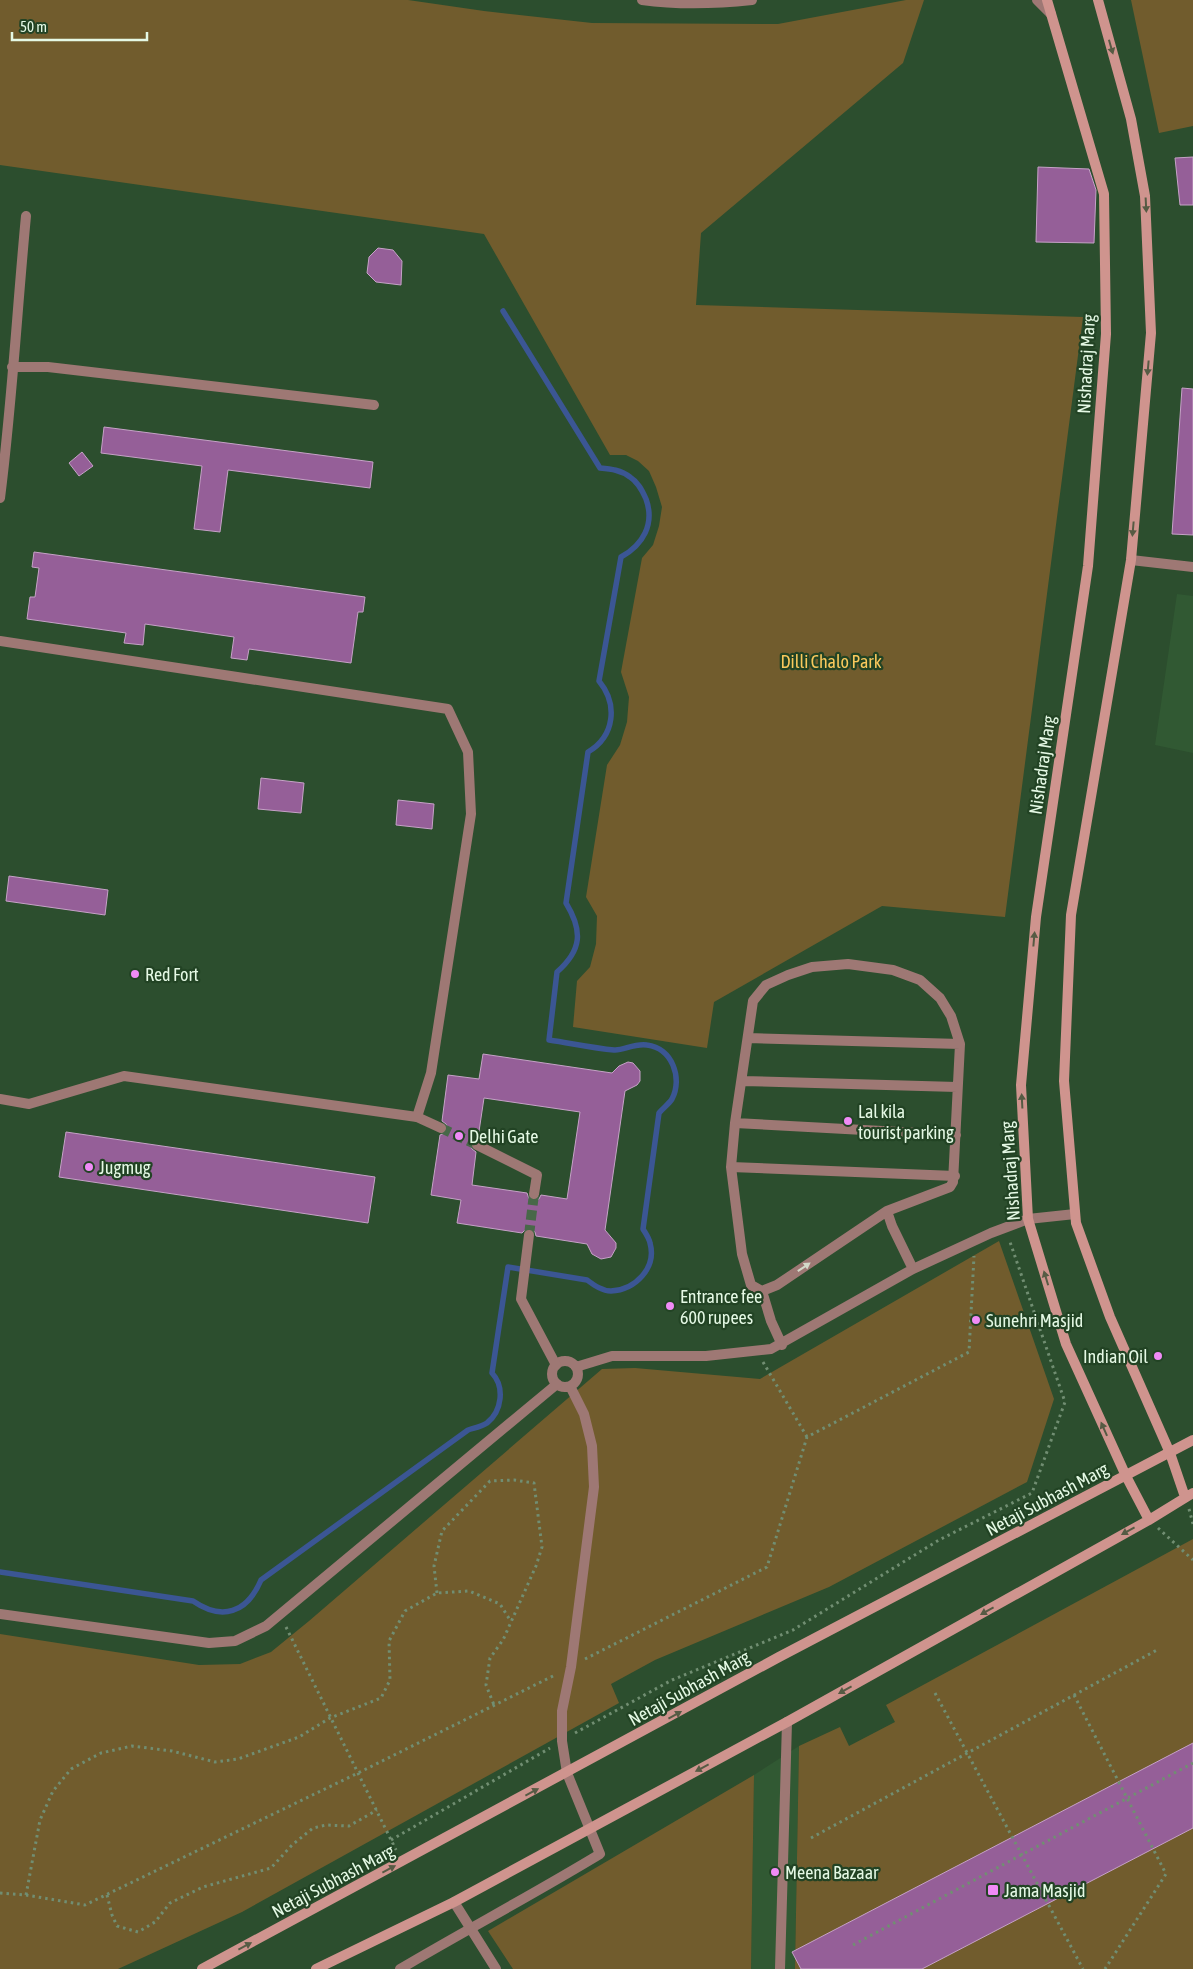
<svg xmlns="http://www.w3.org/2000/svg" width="1193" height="1969" font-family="'Asap Condensed',sans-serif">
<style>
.built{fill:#315933}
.green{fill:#715c2d}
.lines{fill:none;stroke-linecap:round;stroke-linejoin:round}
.stream{stroke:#3b5694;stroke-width:5.5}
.building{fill:#955f98;stroke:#c6a2c7;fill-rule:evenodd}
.pedestrian-tunnel{stroke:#486849;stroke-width:10;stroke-dasharray:10 5;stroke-linecap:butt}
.path{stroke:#718e72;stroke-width:3;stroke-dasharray:2.5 4;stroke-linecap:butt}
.service{stroke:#9e7874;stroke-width:10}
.pedestrian{stroke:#9e7874;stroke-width:10}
.minor{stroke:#9e7874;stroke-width:10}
.tertiary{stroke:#9e7874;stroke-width:10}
.secondary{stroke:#cf948e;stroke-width:10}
.oneway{fill:#565b44}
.oneway2{fill:#d3d9c9}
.poi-dot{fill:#f08bf6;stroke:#224324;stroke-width:2}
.labels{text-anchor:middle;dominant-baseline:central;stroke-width:4.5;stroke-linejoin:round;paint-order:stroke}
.street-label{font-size:18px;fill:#e5f9e5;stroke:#224324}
.park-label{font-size:18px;fill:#fac95d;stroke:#224324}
.poi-label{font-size:18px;fill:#e5f9e5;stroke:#224324;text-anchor:start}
</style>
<rect width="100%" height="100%" fill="#2c4e2e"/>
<path class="built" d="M1177,594l16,2v157l-38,-8z
M799,1746l-4,223h-44l3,-194z"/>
<path class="green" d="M0,0h408l76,11 108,12 186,1 128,-24h18l-21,63 -202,170 -5,72 387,12 -78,600 -123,-11 -168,96 -7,46 -134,-21 4,-46 13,-14 6,-23 1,-28 -11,-19 21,-132 13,-20 7,-23 2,-25 -8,-25 21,-114 11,-13 6,-19 3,-19 -6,-20 -7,-16 -11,-10 -12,-6h-16l-126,-221 -484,-69z
M1131,0h62v126l-34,7z
M999,1241l55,158 -27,83 -198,105 -174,73 -44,24 8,19 -377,209 -124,57h-118v-335l199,31 41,-1 31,-12 38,-31 293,-252 33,-1 125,11z
M1193,1539v430h-398l4,-223 41,-19 9,19 46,-24 -9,-17z
M754,1775l-3,194h-238l-25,-38z"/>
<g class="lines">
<path class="stream" d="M0,1572l193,29c29,20 54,12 68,-21l207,-150c6,-2 13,-3 19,-7 15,-12 18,-36 5,-50l16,-106 79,13c7,5 15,11 24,11 24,-1 46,-23 39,-48 -1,-5 -4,-9 -7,-14l16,-116c4,-5 10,-9 13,-14 11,-21 0,-51 -25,-54 -13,-2 -24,6 -33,5 -22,-2 -44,-7 -65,-10l8,-68c25,-22 26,-41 9,-69l22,-151c27,-16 30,-48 11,-71l22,-124c22,-12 34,-33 25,-58 -4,-9 -8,-17 -16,-22 -9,-7 -19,-8 -30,-9l-97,-157"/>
</g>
<path class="building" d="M1193,157v48h-13l-5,-47z
M1038,167l51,2 7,21 -2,53 -58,-1z
M378,248l15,2 9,11 -1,24 -25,-3 -9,-9 2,-16z
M1182,388l11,1v146l-21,-1z
M104,427l269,35 -3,26 -142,-18 -8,62 -26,-3 8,-63 -101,-13z
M82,452l11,14 -14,10 -10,-13z
M34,552l331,45 -2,15h-5l-7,51 -102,-14 -2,11 -16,-2 3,-21 -89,-13 -2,21 -19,-2 2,-10 -99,-14 3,-22h5l4,-29 -7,-1z
M261,778l43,5 -3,30 -43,-4z
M398,800l36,4 -2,25 -36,-4z
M9,876l99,14 -3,25 -99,-14z
M483,1054l129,19 7,-7 9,-4 5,1 7,8v10l-3,4 -12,6 -20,139 11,13v5l-5,9 -10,2 -9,-5 -5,-10 -51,-8 -1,-4 -5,-4 -4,1 -4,4 -65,-10 4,-23 -30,-5 9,-60 5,-2 3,-5 -2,-4 -4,-3 6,-46 31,4zM484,1098l96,14 -13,87 -26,-4 -2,4 -6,2 -4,-2 -2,-6 -55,-8 4,-33 -4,-3 -2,-4 3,-5 5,-2z
M66,1132l309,45 -7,46 -309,-46z
M1193,1743v85l-271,141h-121l-9,-17z"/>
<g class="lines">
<path class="pedestrian-tunnel" d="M441,1128l36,17
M529,1235l5,-41"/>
<path class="path" d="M763,1362l44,75
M1189,1509l4,15
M1158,1528l35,32
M437,1593l-3,-27 8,-35 48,-50 24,-1 20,3 8,64 -6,19 -33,74 -13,18 -4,27 8,20
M286,1627l110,223
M585,1659l182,-92 40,-130 162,-85 5,-96
M935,1693l148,276
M1074,1695l92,179 -61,95
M575,1733l97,-53 121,-50 146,-90 93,-47 33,-91 -56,-163
M811,1838l346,-188
M391,1840l159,-92
M0,1893l26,2 59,10 273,-132 197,-98
M26,1895l14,-75 13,-29 18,-22 30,-16 31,-7 40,5 43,11 23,-3 61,-22 31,-19 51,-20 9,-18 -1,-39 16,-30 32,-18 32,-2 31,13 10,16
M107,1895l5,20 5,11 21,6 17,-10 15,-19 33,-16 68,-19 21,-23 21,-17 13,-3 23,1 28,-16
M853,1945l340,-182"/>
<path class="service" d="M12,367h36l326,38
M0,498c12,-94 17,-188 26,-282
M0,641l448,68 20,43 3,62 -40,259 -14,44
M748,1038l212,6
M742,1081l215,6
M735,1123l221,12
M731,1167l224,9
M887,1211l5,15 21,43
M762,1291l15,-6 110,-74 63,-24 3,-5 7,-138 -9,-28 -11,-18 -20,-18 -27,-10 -45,-6 -36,3 -24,8 -22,10 -13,16 -18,122 -4,44 11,87 9,31 11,6 9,30 11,24
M552 1374a13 13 0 1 1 26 0a13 13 0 1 1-26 0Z
M576,1367l36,-11h94l65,-7 142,-80 78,-36 37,-14 47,-5
M400,1969c66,-39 134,-75 200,-115l-33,-81 -5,-32v-30l9,-44 23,-180 -2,-41 -8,-32 -14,-28"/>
<path class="pedestrian" d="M0,1099l29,5 95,-28 293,41 24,11
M477,1145l60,30 -3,19
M529,1235l-8,64 35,66
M0,1614l209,29 26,-2 31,-15 291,-242
M454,1902l42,67
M780,1969l7,-247"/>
<path class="minor" d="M1131,560l62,7"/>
<path class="tertiary" d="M642,0c37,5 73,4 110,0
M1037,0l14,14"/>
<path class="secondary" d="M1047,0l57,194 2,140 -18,232 -52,351 -15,168 7,134 38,125 60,132 23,44
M1098,0l33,119 14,77 6,137 -20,227 -60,355 -7,166 12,142 34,94 60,136 15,44
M202,1969l577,-312 414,-217
M316,1969l138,-67 172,-93 161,-87 362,-202 44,-27"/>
</g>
<defs><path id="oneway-solid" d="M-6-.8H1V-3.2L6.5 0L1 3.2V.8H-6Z" transform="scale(1.25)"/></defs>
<g class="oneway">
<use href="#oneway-solid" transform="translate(1111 47) rotate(74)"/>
<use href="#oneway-solid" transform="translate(1146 205) rotate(87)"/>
<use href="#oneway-solid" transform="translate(1148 368) rotate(95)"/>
<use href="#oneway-solid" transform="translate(1133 529) rotate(95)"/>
<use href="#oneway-solid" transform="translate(1034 939) rotate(-85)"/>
<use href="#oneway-solid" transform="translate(1022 1101) rotate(-93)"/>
<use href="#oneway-solid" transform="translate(1046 1278) rotate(-107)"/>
<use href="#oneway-solid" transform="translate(1104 1429) rotate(-114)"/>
<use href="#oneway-solid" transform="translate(1128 1531) rotate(151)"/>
<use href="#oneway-solid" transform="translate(987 1611) rotate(151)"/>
<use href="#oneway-solid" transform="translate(845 1690) rotate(151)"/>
<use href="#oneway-solid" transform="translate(675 1715) rotate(-29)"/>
<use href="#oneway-solid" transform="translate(702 1768) rotate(152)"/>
<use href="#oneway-solid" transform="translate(532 1792) rotate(-28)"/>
<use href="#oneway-solid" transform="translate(389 1869) rotate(-28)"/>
<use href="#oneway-solid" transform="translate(245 1946) rotate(-28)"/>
</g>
<use class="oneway2" href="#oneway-solid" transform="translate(804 1267) rotate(-34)"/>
<g class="poi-dot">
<circle cx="135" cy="974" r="5"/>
<circle cx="848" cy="1121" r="5"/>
<circle cx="459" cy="1136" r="5"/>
<circle cx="89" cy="1167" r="5"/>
<circle cx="670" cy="1306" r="5"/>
<circle cx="976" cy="1320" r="5"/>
<circle cx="1158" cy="1356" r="5"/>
<circle cx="775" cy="1872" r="5"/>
<rect x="987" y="1884" width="12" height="12" rx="2.5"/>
</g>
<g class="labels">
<g class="street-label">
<text transform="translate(1086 364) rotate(-87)">Nishadraj Marg</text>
<text transform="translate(1042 765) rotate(-82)">Nishadraj Marg</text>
<text transform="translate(1010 1171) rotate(-94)">Nishadraj Marg</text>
<text transform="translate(1047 1499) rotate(-28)">Netaji Subhash Marg</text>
<text transform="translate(689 1688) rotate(-29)">Netaji Subhash Marg</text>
<text transform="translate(333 1881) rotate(-28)">Netaji Subhash Marg</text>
</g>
<g class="park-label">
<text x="831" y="661">Dilli Chalo Park</text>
</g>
<g class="poi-label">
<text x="145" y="974">Red Fort</text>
<text x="858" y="1111">Lal kila<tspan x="858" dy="21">tourist parking</tspan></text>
<text x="469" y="1136">Delhi Gate</text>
<text x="99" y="1167">Jugmug</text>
<text x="680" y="1296">Entrance fee<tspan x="680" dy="21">600 rupees</tspan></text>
<text x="986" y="1320">Sunehri Masjid</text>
<text x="1148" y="1356" text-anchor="end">Indian Oil</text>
<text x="785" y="1872">Meena Bazaar</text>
<text x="1004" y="1890">Jama Masjid</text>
</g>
</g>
<path d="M12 32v8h135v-8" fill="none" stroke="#e5f9e5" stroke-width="2.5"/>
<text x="20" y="32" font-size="15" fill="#e5f9e5" stroke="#224324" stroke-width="4" paint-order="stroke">50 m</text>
</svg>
